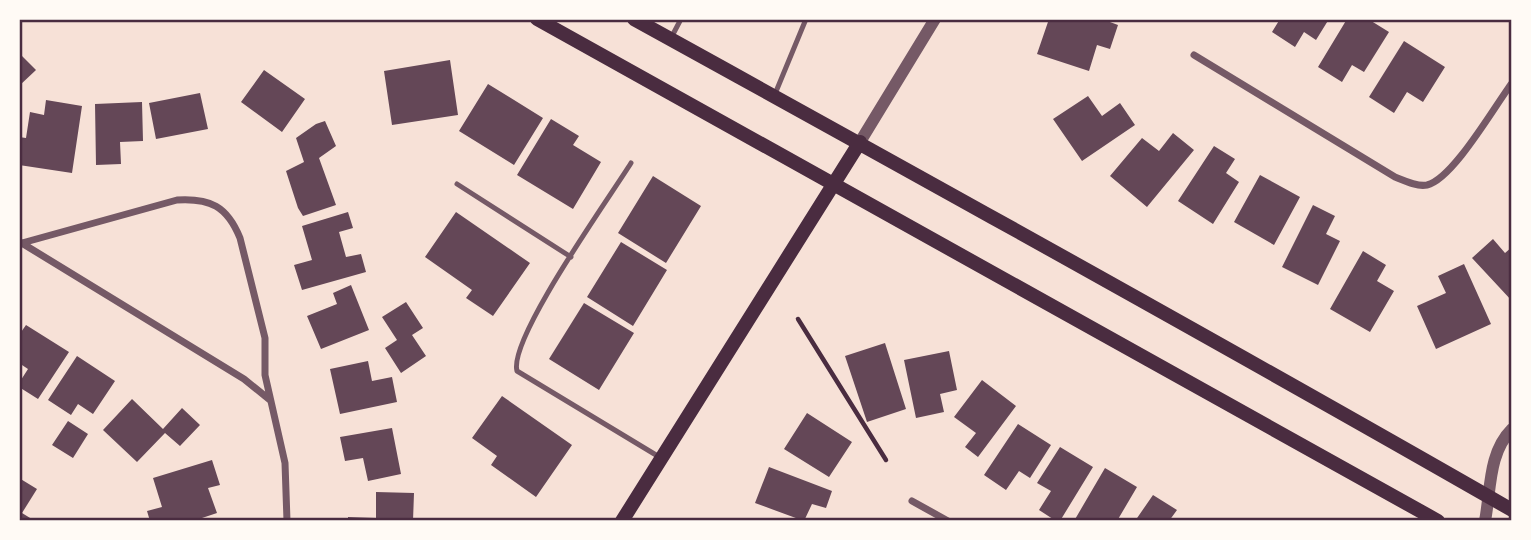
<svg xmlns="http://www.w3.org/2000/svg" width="1531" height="540" font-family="Arial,sans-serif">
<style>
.building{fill:#644757}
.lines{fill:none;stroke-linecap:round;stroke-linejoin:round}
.path{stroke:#4a2c40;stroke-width:4.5}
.service{stroke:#755966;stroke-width:5}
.minor{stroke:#755966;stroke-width:7}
.tertiary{stroke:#755966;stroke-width:12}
.secondary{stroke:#4a2c40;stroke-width:14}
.neatline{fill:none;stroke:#4a2c40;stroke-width:2.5}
</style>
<rect width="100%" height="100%" fill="#f7e1d7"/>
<path class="building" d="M1049,19h53l16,6 -8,24 -13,-4 -8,26 -52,-17z
M1280,19h49l-13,21 -12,-8 -9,15 -23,-15z
M1347,19h21l21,13 -25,40 -12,-7 -10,17 -24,-15z
M1404,41l41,26 -22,35 -16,-10 -13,21 -25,-16z
M19,53l17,17 -17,16z
M450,60l8,55 -66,10 -8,-54z
M264,70l41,29 -23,33 -41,-30z
M488,84l55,34 -29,47 -55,-34z
M200,93l8,36 -52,10 -7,-36z
M1088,96l14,20 18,-13 15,22 -53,36 -29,-42z
M46,100l36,6 -10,67 -53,-8v-28l7,1 4,-26 14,3z
M142,102l1,39 -23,1 1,22 -25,1 -1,-61z
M551,119l28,17 -6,9 28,17 -28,47 -56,-34z
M325,121l11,25 -17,12 17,47 -33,11 -5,-8 -12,-37 18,-9 -8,-24 20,-14z
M1173,133l21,17 -47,57 -37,-31 32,-38 17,13z
M1214,146l21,13 -9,14 13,9 -26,42 -35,-23z
M1260,175l40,22 -26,48 -40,-23z
M653,176l48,30 -35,57 -48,-30z
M1313,205l22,11 -9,18 14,7 -22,44 -36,-18z
M348,212l5,16 -14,4 7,25 15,-3 5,18 -64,18 -8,-25 18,-5 -10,-34z
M456,212l74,51 -37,53 -27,-18 6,-8 -47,-33z
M1493,239l12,14 7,-6v54l-40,-43z
M621,242l46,28 -34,56 -46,-29z
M1363,251l23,14 -9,16 17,10 -24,41 -40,-23z
M1464,264l27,60 -55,25 -19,-43 29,-13 -8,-17z
M351,285l18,45 -48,19 -14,-33 30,-12 -4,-11z
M406,302l17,26 -11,7 14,21 -25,17 -16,-25 12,-8 -15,-23z
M584,303l50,30 -35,57 -50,-31z
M26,325l43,27 -31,47 -19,-12v-4l9,-14 -9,-6v-28z
M885,343l21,66 -39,13 -22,-66z
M949,351l8,39 -17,4 4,18 -28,6 -12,-58z
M77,356l38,25 -22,33 -15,-10 -7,11 -23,-15z
M368,361l4,20 20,-4 5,25 -57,12 -10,-45z
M982,380l34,26 -38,51 -13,-10 11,-14 -22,-16z
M502,396l70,49 -36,52 -45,-32 6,-9 -25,-18z
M132,399l31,30 19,-21 18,17 -20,21 -15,-13 -28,29 -34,-32z
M807,413l45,29 -23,35 -45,-28z
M68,421l20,13 -15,24 -21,-13z
M1018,424l33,21 -21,33 -11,-7 -13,19 -22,-15z
M392,428l9,46 -33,7 -5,-23 -18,3 -5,-24z
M1060,447l33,20 -33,54h-4l-17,-11 12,-19 -14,-8z
M212,460l8,25 -12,3 9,25 -24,8h-43l-3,-10 15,-4 -9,-29z
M769,467l63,24 -6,17 -14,-4 -8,17 -49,-18z
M1105,468l32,19 -20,34 -15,-2 -1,2h-27z
M19,478l18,11 -15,24 13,8h-16z
M376,492l38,1 -1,28h-65v-4l28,1z
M1153,495l24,15 -8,11h-34z"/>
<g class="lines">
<path class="path" d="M798,319l88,141"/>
<path class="service" d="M671,38l10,-19
M775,94l31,-75
M631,163c-21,34 -123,176 -114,208l144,87
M457,184l114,73"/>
<path class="minor" d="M1194,55l201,122c10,4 22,10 32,8 26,-6 67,-78 85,-102
M20,242l224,137 26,21
M22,243l155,-43c33,-2 50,6 63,38l25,100v37l20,88 2,58
M912,501l36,20"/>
<path class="tertiary" d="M860,142l75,-123
M1485,521c6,-31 3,-68 27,-92"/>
<path class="secondary" d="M537,19l901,502
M634,19c294,162 587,324 878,491
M622,521l238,-379"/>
</g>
<rect width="1531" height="540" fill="none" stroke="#fffaf5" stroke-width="42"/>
<rect x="21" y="21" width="1489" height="498" class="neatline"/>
</svg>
